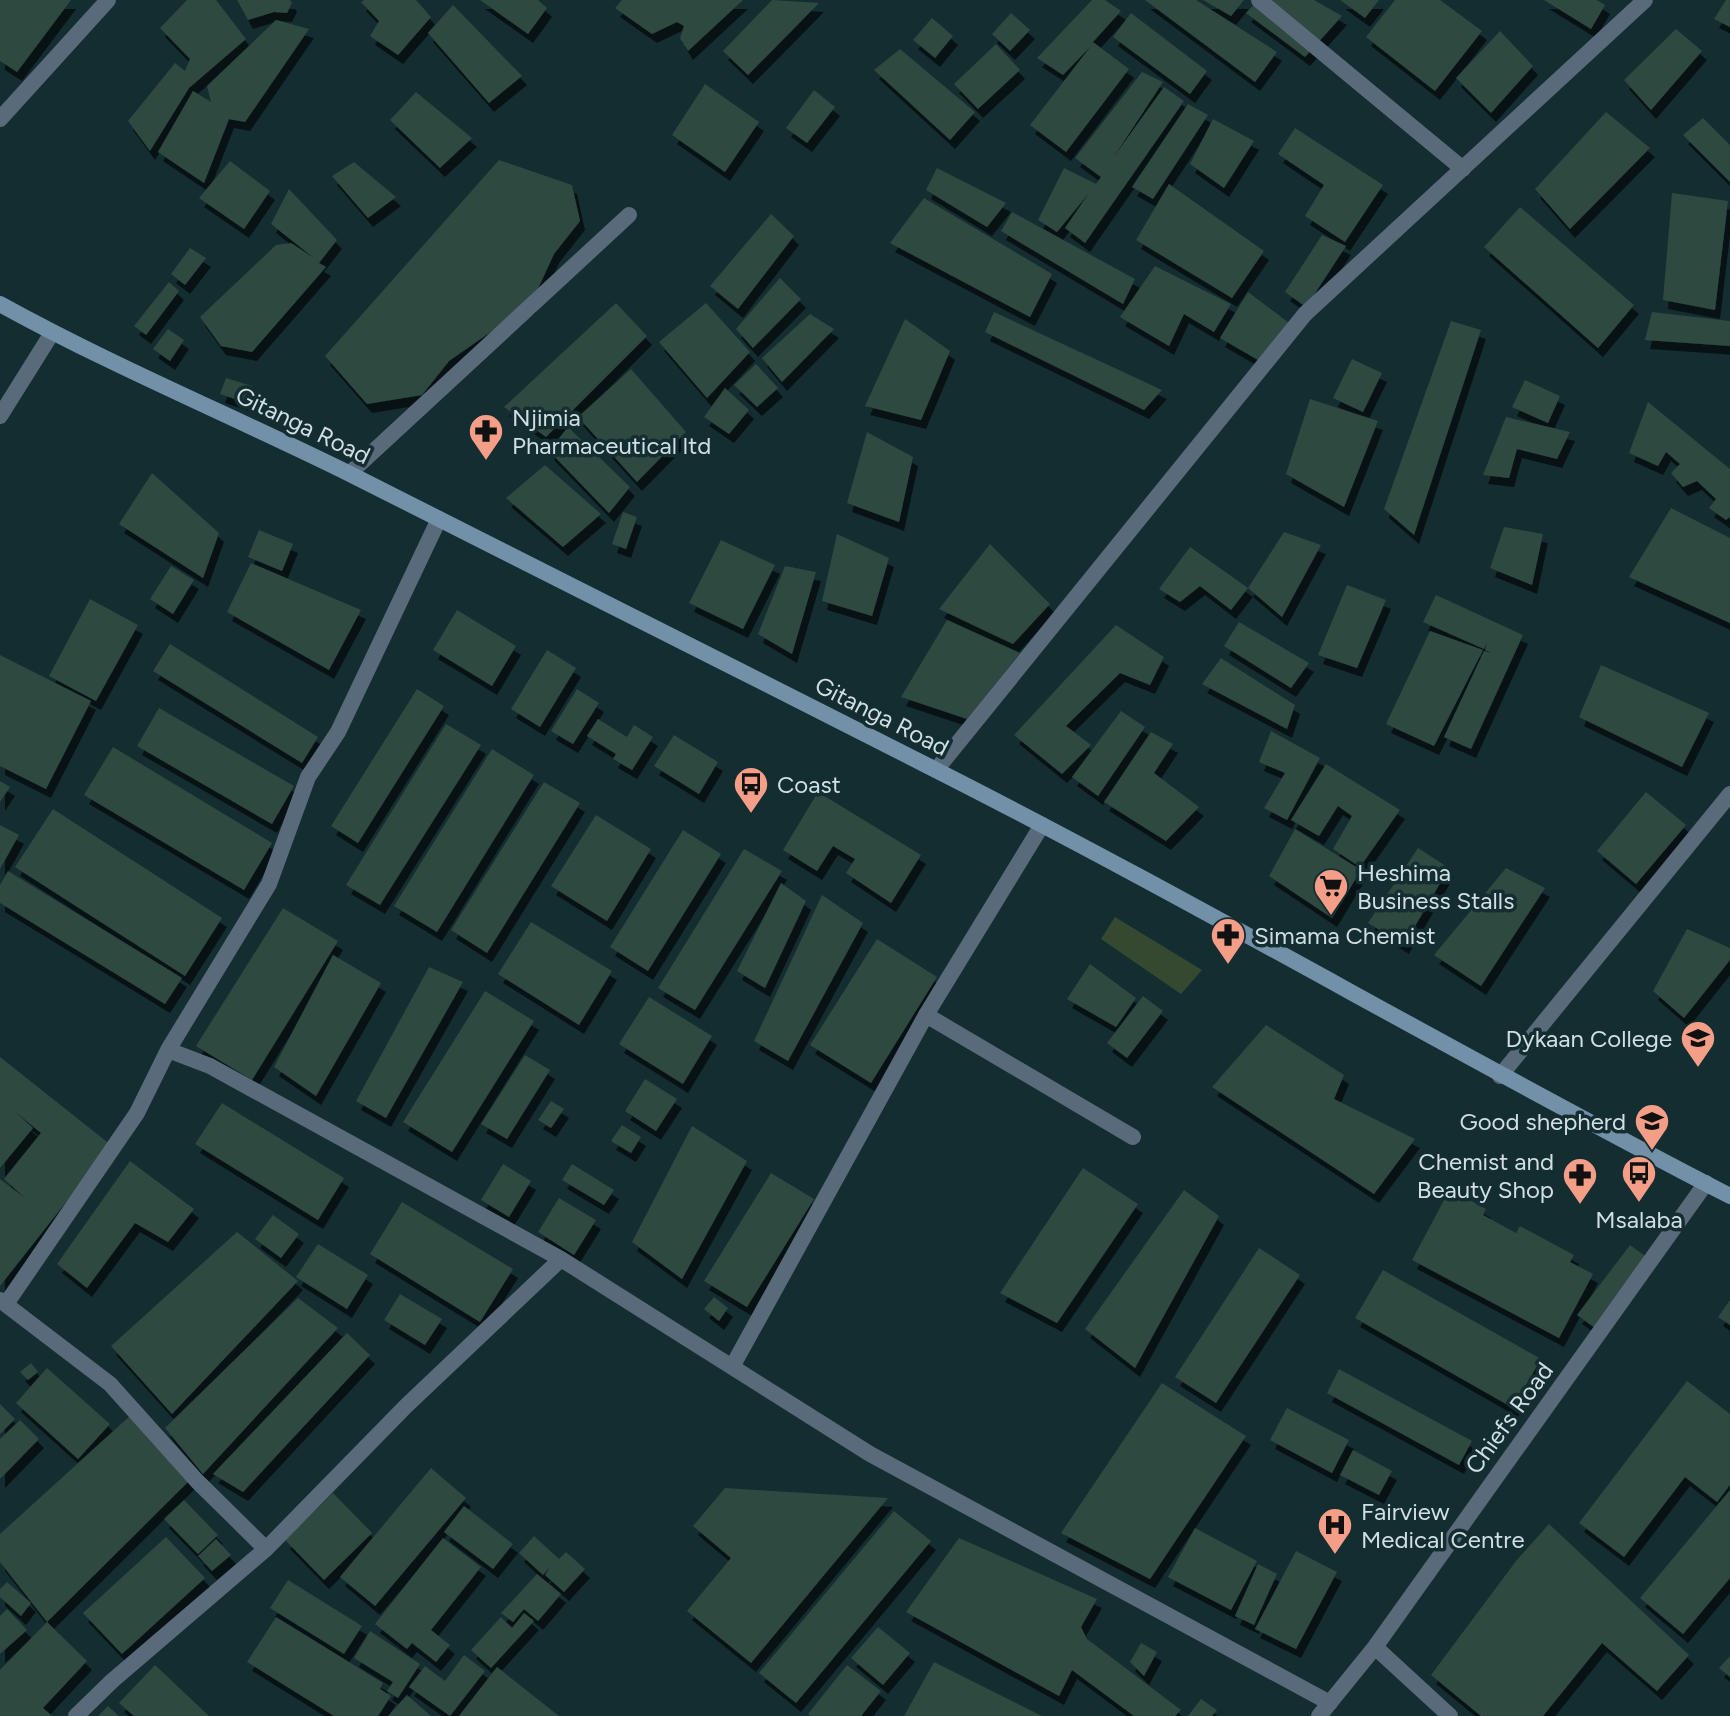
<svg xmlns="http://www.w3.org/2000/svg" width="1730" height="1716" font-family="Figtree,sans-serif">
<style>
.green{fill:#354930}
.building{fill:#2f4841;filter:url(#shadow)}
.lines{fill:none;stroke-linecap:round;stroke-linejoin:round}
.lane{stroke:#596b7a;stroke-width:16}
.street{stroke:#596b7a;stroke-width:16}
.secondary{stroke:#7390a9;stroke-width:16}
.labels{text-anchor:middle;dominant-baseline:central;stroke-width:7;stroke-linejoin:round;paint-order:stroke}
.poi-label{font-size:24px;fill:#d0dfe1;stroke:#132d31;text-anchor:start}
.street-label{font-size:24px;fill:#d0dfe1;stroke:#132d31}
</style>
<defs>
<filter id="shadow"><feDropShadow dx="5" dy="9" stdDeviation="0" flood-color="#0009"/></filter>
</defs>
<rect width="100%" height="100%" fill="#132d31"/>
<path class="green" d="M1115,917l87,53 -21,24 -80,-55z"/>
<path class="building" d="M0,0h71l-54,72 -17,-11z
M187,0h29l30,39 -57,49 -39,63 -22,-30 47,-58 10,8 5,-12 -30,-31z
M237,0h53l2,3 -5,10 -13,-1 -26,8z
M364,0h52l15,17 -33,38 -28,-19 9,-15 -18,-19z
M480,0h58l9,8 -19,26z
M622,0h121l-55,51 -8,-13 4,-12 -7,-4 -25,12 -37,-26z
M772,0l47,3 -71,72 -25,-24z
M1092,0h13l16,11 -28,31 36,27 -63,83 -36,-27 61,-79 -28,29 -26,-17z
M1145,0h51l81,52 -22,30z
M1203,0h41l-13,16z
M1258,0h56l28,16 -37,41 -59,-44z
M1340,0h39l-14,18z
M1395,0h45l42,31 -47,60 -69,-54z
M1544,0h53l8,5 -14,24z
M1726,0h4v27l-16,-8z
M453,5l69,71 -33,27 -61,-70z
M1011,13l19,17 -20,21 -18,-17z
M1131,13l76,58 -17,23 -77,-57z
M932,18l21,18 -18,22 -22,-18z
M276,20l33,9 -64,93 -16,-3 -25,64 -46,-31 35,-61 18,11 -4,-16z
M1676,29l26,22 -51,59 -27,-30z
M1500,31l33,35 -42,47 -35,-35z
M996,44l24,26 -42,39 -24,-25z
M900,49l75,63 -25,28 -76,-70z
M1142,72l21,10 -50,76 51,-71 20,14 -99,142 -20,-15 24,-35 -32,39 -19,-12 26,-52 32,16 5,-7 -26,-19z
M705,84l54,38 -34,50 -53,-37z
M814,90l21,17 -28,36 -21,-15z
M416,92l56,46 -32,30 -50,-48z
M1188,104l20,11 -55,84 -21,-12z
M1606,112l44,36 -80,81 -35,-40z
M1703,118l27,27v37l-47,-47z
M1213,119l41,22 -30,47 -34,-24z
M1295,128l88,57 -38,57 -40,-26 19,-31 -46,-31z
M499,160l73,25 8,36 -26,33 -23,50 -82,57 -27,34 -55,9 -42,-48z
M230,161l40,30 -26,38 -45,-31z
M354,162l42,35 -28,21 -36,-42z
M937,168l69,35 -19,24 -61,-37z
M1169,184l95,67 -32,47 -96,-58z
M289,189l48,51 -18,23 7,4 -74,85 -31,-6 -21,-29 76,-72 15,-2 23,15 -43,-34z
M1672,193l56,8 -13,109 -52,-10z
M924,198l128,76 -22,43 -140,-74z
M1520,207l114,98 -36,43 -114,-101z
M1012,212l123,67 -12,25 -122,-73z
M771,214l23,22 -56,73 -28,-23z
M1322,235l24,11 -40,61 -21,-15z
M190,248l16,10 -21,27 -14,-11z
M1155,266l76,38 -17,28 -30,-18 -15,32 -49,-29z
M780,278l21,21 -48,49 -17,-19z
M169,282l10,9 -33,44 -12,-9z
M1248,292l44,33 -34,35 -38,-22z
M616,303l31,33 -101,101 -42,-30z
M706,303l44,49 -43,46 -48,-56z
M994,312l168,78 -18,20 -159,-78z
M1652,312l78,9v25l-85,-6z
M810,314l24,15 -52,53 -20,-24z
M905,319l45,32 -29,69 -56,-14z
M1451,321l30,9 -67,205 -30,-26z
M168,329l16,11 -14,21 -17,-12z
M1352,359l30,14 -19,39 -30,-14z
M756,364l22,24 -21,19 -23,-22z
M631,369l55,63 -49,50 -59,-65z
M226,378l26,8 -5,17 -27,-9z
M1525,380l35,16 -12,27 -36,-16z
M725,388l24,22 -20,24 -25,-17z
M1310,399l68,22 -34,86 -58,-33z
M1648,402l82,67v48l-4,3 -17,-12 7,-9 -19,-18 -14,6 -12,-14 9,-9 -14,-12 -8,14 -29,-13z
M1506,417l64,15 -13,27 -40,-10 -8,29 -26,-3z
M568,427l62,60 -21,26 -60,-62z
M867,432l46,25 -14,65 -52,-19z
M545,465l56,49 -38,33 -57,-49z
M152,473l67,60 -16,45 -84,-54z
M1671,508l59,30v85l-101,-46z
M623,512l14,5 -11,32 -14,-5z
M1504,527l39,7 -11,51 -42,-17z
M259,530l34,14 -11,27 -34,-14z
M1284,532l37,13 -39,72 -34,-29z
M837,534l52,24 -17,58 -50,-15z
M721,540l54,25 -32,64 -54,-26z
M990,544l60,60 -37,40 -74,-35z
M1190,547l58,41 -17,22 -31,-24 -20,16 -21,-13z
M251,563l110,47 -32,60 -102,-58z
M171,566l23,14 -21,34 -23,-15z
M785,566l31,6 -24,82 -34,-20z
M1347,585l39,15 -29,68 -39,-13z
M1436,595l87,40 -52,114 -27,-12 40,-86 8,2 -7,-3 2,-7 -3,6 -61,-27z
M90,599l48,26 -42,76 -47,-25z
M457,610l59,36 -24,40 -59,-36z
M947,620l73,33 -53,66 -66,-22z
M1239,622l70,41 -18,25 -67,-42z
M1116,625l48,32 -14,28 -30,-12 -54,53 25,19 -29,29 -48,-39z
M1430,631l53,19 -49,96 -48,-22z
M170,644l148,93 -16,26 -149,-92z
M547,650l29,18 -36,59 -29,-18z
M0,655l91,46 -45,88 -46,-23z
M1221,658l74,47 -8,24 -85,-45z
M1601,665l108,48 -27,54 -103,-50z
M417,689l27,17 -86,137 -27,-17z
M577,689l22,14 -26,41 -22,-13z
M159,708l135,78 -22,38 -135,-78z
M1121,711l24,16 -47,69 -26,-19z
M598,719l29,18 7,-12 19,12 -21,33 -19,-11 3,-5 -29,-18z
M446,724l35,21 -101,160 -34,-20z
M1271,731l49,27 -33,62 -23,-12 21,-35 -26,-11z
M1151,732l22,12 -19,29 45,34 -33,34 -62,-39z
M674,735l44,27 -19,32 -45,-28z
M113,747l159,96 -28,47 -160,-95z
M492,749l42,26 -97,157 -43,-26z
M1326,764l74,46 -40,57 -27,-18 19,-33 -14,-10 -19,30 -28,-16z
M0,781l10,6 -10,15z
M544,782l36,21 -93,150 -36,-23z
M818,792l103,63 -30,48 -45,-30 9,-14 -22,-13 -16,25 -34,-21z
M1646,792l40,33 -50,59 -39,-33z
M53,809l169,109 -37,58 -170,-109z
M596,815l55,34 -44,72 -56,-35z
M0,825l19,10 -19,34z
M1295,829l66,41 -29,48 -63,-42z
M683,830l38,24 -73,117 -38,-24z
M1418,848l31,20 -45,77 -36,-22z
M744,849l38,22 -87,139 -37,-22z
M1506,868l39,20 -64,98 -47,-31z
M8,871l174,107 -17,26 -165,-101v-18z
M781,883l25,18 -41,87 -28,-17z
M822,895l41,28 -75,138 -34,-20z
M283,908l55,33 -86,139 -56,-34z
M531,922l81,49 -33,54 -81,-51z
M1687,929l43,19v12l-46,58 -31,-27z
M877,939l60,38 -66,106 -61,-38z
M333,955l48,28 -65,113 -42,-29z
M1090,964l46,34 -20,29 -49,-28z
M429,967l34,15 -77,136 -30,-17z
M485,991l49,30 -82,131 -49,-30z
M1143,996l20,15 -36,47 -20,-15z
M649,997l63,39 -29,48 -64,-40z
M1266,1025l78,50 -10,24 81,40 -41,55 -162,-107z
M525,1055l25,15 -43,69 -26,-15z
M0,1057l111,88 -111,141v-107l25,19 -21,-19 37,-46 -28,-23 20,18 -33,40z
M645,1079l32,20 -21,32 -31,-20z
M551,1101l13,8 -13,19 -13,-8z
M222,1103l122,75 -26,42 -123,-76z
M622,1125l19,12 -10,16 -20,-12z
M692,1126l55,35 -65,118 -50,-37z
M130,1161l64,48 -26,33 -33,-19 -48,65 -30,-24z
M503,1164l28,17 -22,36 -28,-17z
M572,1164l42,26 -10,15 -42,-25z
M1083,1168l55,36 -81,119 -57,-30z
M771,1173l43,26 -67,108 -43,-26z
M1450,1189l36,20 -3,6 33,18 4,-7 54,29 -4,7 23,12 -34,64 -147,-78z
M1184,1190l35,26 -84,152 -50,-39z
M559,1198l37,22 -22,35 -36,-23z
M402,1202l111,67 -33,53 -110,-68z
M273,1215l26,19 -18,24 -26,-19z
M237,1232l61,49 -126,133 -61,-68z
M318,1244l50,31 -21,34 -51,-32z
M1630,1245l18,13 -53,70 -18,-13z
M1259,1248l41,27 -84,128 -41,-26z
M1383,1270l158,89 -28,49 -158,-90z
M400,1294l42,25 -17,26 -41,-25z
M714,1297l14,11 -9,13 -15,-12z
M298,1298l40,30 -135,146 -38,-46z
M1730,1300v25l-12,-8z
M347,1333l23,22 -127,137 -30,-18z
M31,1363l7,9 -10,8 -8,-8z
M47,1368l63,56 -32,35 -62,-56z
M1339,1369l133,72 -13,24 -132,-72z
M1687,1381l43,33v71l-13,17 -32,-25 -61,80 -45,-34z
M1162,1383l84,53 -96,143 -89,-46z
M0,1404l15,15 -15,15z
M1287,1408l62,32 -17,33 -62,-33z
M131,1415l60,64 -144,143 -47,-60v-28z
M20,1420l19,19 -39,40v-40z
M1353,1450l39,21 -13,24 -39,-20z
M431,1468l35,30 -91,108 -35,-29z
M725,1488l163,10 -137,165 -64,-52 44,-53 -38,-32z
M1730,1490v88l-47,56 -43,-36z
M333,1493l39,40 -48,47 -39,-40z
M184,1500l34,35 -20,19 -34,-35z
M464,1506l49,38 -20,25 -49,-37z
M894,1511l37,30 -135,162 -37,-30z
M1549,1524l140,131 -32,36 -55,-48 -59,73h-62l-50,-41 85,-114z
M1195,1528l62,33 -26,49 -63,-33z
M534,1536l25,23 7,-7 19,17 -21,23 -19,-17 5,-8 -7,8 -24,-22z
M166,1537l39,41 -83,76 -39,-41z
M443,1538l38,29 -50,63 19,15 -14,17 -24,-19 -5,6 -32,-25z
M959,1538l138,61 -16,28 6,12 94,71 -6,6h-41l-62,-46 -13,26 -153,-84z
M216,1539l15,16 -19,16 -14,-15z
M1296,1551l41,21 -41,77 -41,-20z
M1258,1564l19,10 -23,51 -19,-9z
M537,1574l24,20 -23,27 -14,-12 -11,13 -12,-9z
M288,1580l74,46 -18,28 -74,-46z
M7,1582l24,21 -10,13 -21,-19v-8z
M7,1609l20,21 -27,24v-38z
M524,1613l10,8 -43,47 -20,-18 30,-33 11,11z
M276,1617l107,66 -3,6 11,7 -13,20h-44l-87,-54z
M47,1622l40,39 -44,47 9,8h-52v-46z
M878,1627l32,26 -27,32 -32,-27z
M370,1631l50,33 -22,34 -11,-7 6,-9 -39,-24z
M1141,1643l16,9 -13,24 -14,-14z
M464,1655l21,16 -35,45 -41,-29 16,-21 20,15z
M1730,1656v21l-11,-9z
M934,1662l108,54h-138z
M155,1665l54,51h-75l-15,-13z
M847,1665l34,26 -20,25h-50l-3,-2z
M497,1667l62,49h-100z
M407,1695l24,21h-43z
M1201,1699l16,11 -5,6h-24z
M108,1706l11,10h-21z"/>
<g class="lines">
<path class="lane" d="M926,1015l207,122"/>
<path class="street" d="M1259,0l204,169
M0,119l108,-119
M0,416l52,-83
M350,473l279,-258
M439,519l-101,213 -30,45 -39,107 -101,166 42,16 351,193 309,195 460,249
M936,770l369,-456 340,-314
M1500,1076l230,-282
M0,1300l110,84 87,97 69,68
M6,1304l131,-191 31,-63
M732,1367l194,-352 116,-190
M1375,1647l75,69
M76,1716l36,-35 154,-132 140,-143 155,-147
M1319,1716l56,-69 331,-464"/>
<path class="secondary" d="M0,304c114,63 235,113 352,171 193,96 384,194 576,291 271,137 532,291 802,430"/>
</g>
<defs>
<g id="pharmacy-pin" transform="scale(1.8)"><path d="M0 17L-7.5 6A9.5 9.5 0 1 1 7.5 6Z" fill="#f49e88" stroke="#132d31"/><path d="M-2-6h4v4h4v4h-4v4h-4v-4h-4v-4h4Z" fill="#111"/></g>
<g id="bus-pin" transform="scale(1.8)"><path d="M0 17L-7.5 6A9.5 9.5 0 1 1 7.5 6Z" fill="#f49e88" stroke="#132d31"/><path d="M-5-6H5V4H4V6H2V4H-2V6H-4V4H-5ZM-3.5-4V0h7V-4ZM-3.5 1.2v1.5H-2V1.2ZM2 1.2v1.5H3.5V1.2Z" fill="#111"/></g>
<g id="supermarket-pin" transform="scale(1.8)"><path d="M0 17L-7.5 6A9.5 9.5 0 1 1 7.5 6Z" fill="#f49e88" stroke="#132d31"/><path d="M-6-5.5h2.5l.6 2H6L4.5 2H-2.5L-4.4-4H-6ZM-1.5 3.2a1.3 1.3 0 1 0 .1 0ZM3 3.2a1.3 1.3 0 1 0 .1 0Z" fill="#111"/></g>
<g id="university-pin" transform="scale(1.8)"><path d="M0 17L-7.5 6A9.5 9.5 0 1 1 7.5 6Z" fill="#f49e88" stroke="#132d31"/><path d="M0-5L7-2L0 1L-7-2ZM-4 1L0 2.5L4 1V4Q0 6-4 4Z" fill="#111"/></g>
<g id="school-pin" transform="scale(1.8)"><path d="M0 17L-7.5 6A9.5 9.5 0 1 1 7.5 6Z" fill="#f49e88" stroke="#132d31"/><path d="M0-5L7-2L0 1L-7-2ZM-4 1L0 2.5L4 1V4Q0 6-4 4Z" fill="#111"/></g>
<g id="hospital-pin" transform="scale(1.8)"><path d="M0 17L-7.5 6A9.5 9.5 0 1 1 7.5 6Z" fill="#f49e88" stroke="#132d31"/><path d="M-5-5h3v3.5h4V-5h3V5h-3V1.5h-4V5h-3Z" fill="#111"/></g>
</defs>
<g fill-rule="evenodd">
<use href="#pharmacy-pin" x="486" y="431"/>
<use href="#bus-pin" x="751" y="784"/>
<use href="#supermarket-pin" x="1331" y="886"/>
<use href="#pharmacy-pin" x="1228" y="935"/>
<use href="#university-pin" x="1698" y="1038"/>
<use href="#school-pin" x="1652" y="1121"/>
<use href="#bus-pin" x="1639" y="1173"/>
<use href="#pharmacy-pin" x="1580" y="1175"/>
<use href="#hospital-pin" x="1335" y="1525"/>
</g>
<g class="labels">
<g class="poi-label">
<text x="512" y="417">Njimia<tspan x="512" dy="28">Pharmaceutical ltd</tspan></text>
<text x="777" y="784">Coast</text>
<text x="1357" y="872">Heshima<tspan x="1357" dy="28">Business Stalls</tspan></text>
<text x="1254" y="935">Simama Chemist</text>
<text x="1672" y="1038" text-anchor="end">Dykaan College</text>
<text x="1626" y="1121" text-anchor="end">Good shepherd</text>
<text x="1554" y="1161" text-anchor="end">Chemist and<tspan x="1554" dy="28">Beauty Shop</tspan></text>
<text x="1639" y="1219" text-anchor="middle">Msalaba</text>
<text x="1361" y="1511">Fairview<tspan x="1361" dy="28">Medical Centre</tspan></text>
</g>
<g class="street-label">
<text transform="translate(303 425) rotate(26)">Gitanga Road</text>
<text transform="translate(882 716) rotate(27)">Gitanga Road</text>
<text transform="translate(1509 1418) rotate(-54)">Chiefs Road</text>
</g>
</g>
</svg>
